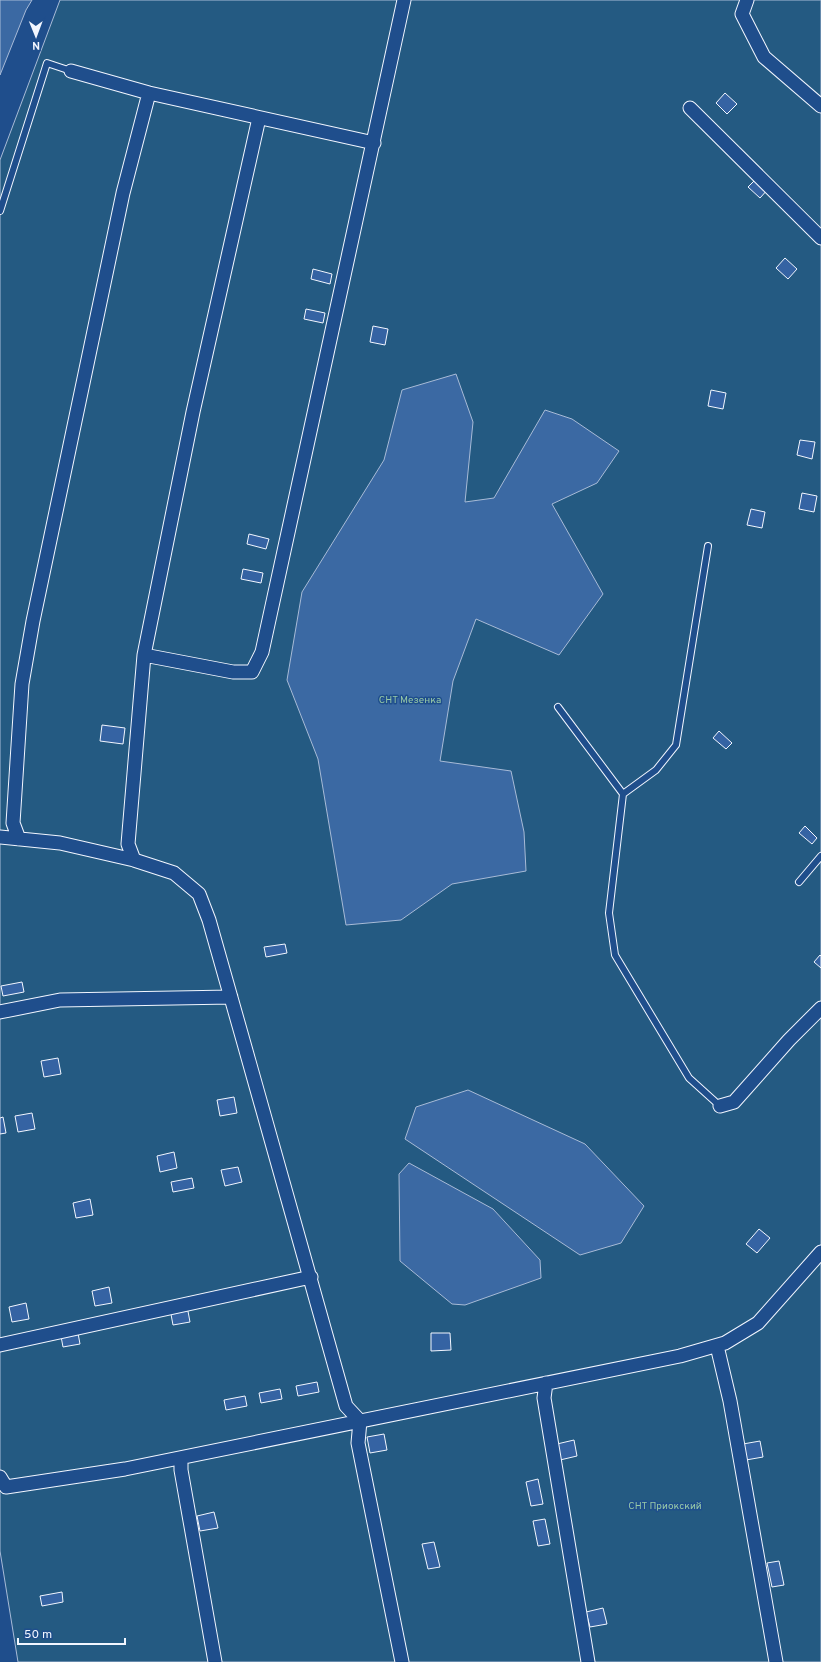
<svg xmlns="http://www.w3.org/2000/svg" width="821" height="1662" font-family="Overpass,sans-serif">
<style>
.green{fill:#245a82;stroke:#a8bbd7}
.water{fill:#3b69a3;stroke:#a8bbd7}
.building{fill:#3563a3;stroke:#f2f6ff}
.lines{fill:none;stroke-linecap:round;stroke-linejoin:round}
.service-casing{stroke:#f2f6ff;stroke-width:8}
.minor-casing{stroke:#f2f6ff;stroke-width:15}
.service{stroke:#1f4e8c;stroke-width:6}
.minor{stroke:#1f4e8c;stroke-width:13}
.labels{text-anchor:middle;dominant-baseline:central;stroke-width:3;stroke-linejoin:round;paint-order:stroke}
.park-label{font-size:10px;fill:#97c8a6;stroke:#1f4e8c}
</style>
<rect width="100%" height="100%" fill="#1f4e8c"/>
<path class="green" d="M60,0h761v1662h-803l-18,-111v-1391z"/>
<path class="water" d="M0,0h32l-6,10 -26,65z
M456,374l17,48 -8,80 29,-4 51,-88 27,9 47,32 -22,32 -45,21 51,90 -44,61 -83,-36 -23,62 -13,80 71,10 13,61 2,39 -74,13 -51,36 -55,5 -28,-166 -31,-79 15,-88 82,-132 18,-70z
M468,1090l117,54 59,62 -23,37 -41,12 -175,-116 11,-32z
M409,1163l84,46 47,51 1,18 -76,27 -13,-1 -52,-43 -1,-87z"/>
<path class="building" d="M725,93l12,11 -10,10 -11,-11z
M758,177l11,11 -9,10 -12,-11z
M785,258l12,11 -9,10 -12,-11z
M313,269l19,5 -2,10 -19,-5z
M306,309l19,4 -2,10 -19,-4z
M373,326l15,3 -3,16 -15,-3z
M711,390l15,3 -3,16 -15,-3z
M800,440l15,2 -3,17 -15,-4z
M802,493l15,3 -3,16 -15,-3z
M751,509l14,3 -3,16 -15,-3z
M249,534l20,5 -3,10 -19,-5z
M243,569l20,4 -2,10 -20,-4z
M102,725l23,3 -2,16 -23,-3z
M719,731l13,12 -6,6 -13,-11z
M805,826l12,12 -5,6 -13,-11z
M285,944l2,9 -21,4 -2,-10z
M820,955l1,1v12l-7,-6z
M22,982l2,10 -21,4 -2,-10z
M58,1058l3,16 -17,3 -3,-16z
M234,1097l3,16 -17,3 -3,-16z
M32,1113l3,16 -17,3 -3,-16z
M3,1117l3,16 -6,1v-16z
M174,1152l3,16 -17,4 -3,-16z
M238,1167l4,15 -17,4 -4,-16z
M192,1178l2,10 -21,4 -2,-10z
M90,1199l3,16 -17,3 -3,-15z
M759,1229l11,9 -13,15 -11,-9z
M109,1287l3,16 -17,3 -3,-15z
M26,1303l3,16 -17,3 -3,-15z
M187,1306l3,16 -17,3 -3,-16z
M77,1328l3,16 -17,3 -3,-16z
M431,1333h19l1,17 -20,1z
M317,1382l2,10 -21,4 -2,-10z
M280,1389l2,10 -21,4 -2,-10z
M245,1396l2,10 -21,4 -2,-10z
M384,1434l3,16 -17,3 -3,-16z
M574,1440l3,16 -17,4 -3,-16z
M760,1441l3,16 -17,3 -3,-16z
M538,1479l5,25 -12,2 -5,-24z
M214,1512l4,16 -18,3 -3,-15z
M545,1519l5,25 -12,2 -5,-25z
M434,1542l6,25 -12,2 -6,-25z
M779,1561l5,24 -12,2 -5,-24z
M62,1592l1,10 -21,4 -2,-10z
M603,1608l4,16 -17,3 -4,-15z"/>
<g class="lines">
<g class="service-casing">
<path id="service" d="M0,211l47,-148 24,8
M558,707l65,87 -14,119 6,42 74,123 31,28
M623,794l33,-24 20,-25 32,-199
M799,882l22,-26"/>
</g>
<g class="minor-casing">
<path id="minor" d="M747,0l-5,14 22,43 57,49
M71,71l78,22 225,50
M690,108l131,130
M144,655l89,17h19l10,-20 142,-652
M0,837l60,6 74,17 40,13 25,21 10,26 34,120 103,366 14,15 -2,22 44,219
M19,839l-6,-16 9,-139 11,-63 90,-428 26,-100
M134,860l-6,-16 16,-189 49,-243 66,-294
M0,1012l60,-12 171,-3
M720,1106l14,-4 55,-62 32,-32
M0,1345l311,-68
M717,1346l13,55 46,261
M546,1383l-2,15 44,264
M181,1458v12l34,192
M0,1477l6,10 119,-18 555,-113 45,-13 33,-20 63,-71"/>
</g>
<use href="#service" class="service"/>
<use href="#minor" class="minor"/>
</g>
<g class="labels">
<g class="park-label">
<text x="410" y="700">СНТ Мезенка</text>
<text x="665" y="1506">СНТ Приокский</text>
</g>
</g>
<g transform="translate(36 36) rotate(179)" stroke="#1f4e8c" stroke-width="3" paint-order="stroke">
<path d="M0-3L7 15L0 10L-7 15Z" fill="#f2f6ff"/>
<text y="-6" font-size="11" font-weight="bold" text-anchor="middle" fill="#f2f6ff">N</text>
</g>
<path d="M18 1638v6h107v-6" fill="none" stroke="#f2f6ff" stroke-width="2"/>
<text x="24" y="1638" font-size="12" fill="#f2f6ff" stroke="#1f4e8c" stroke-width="3" paint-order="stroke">50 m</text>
</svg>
